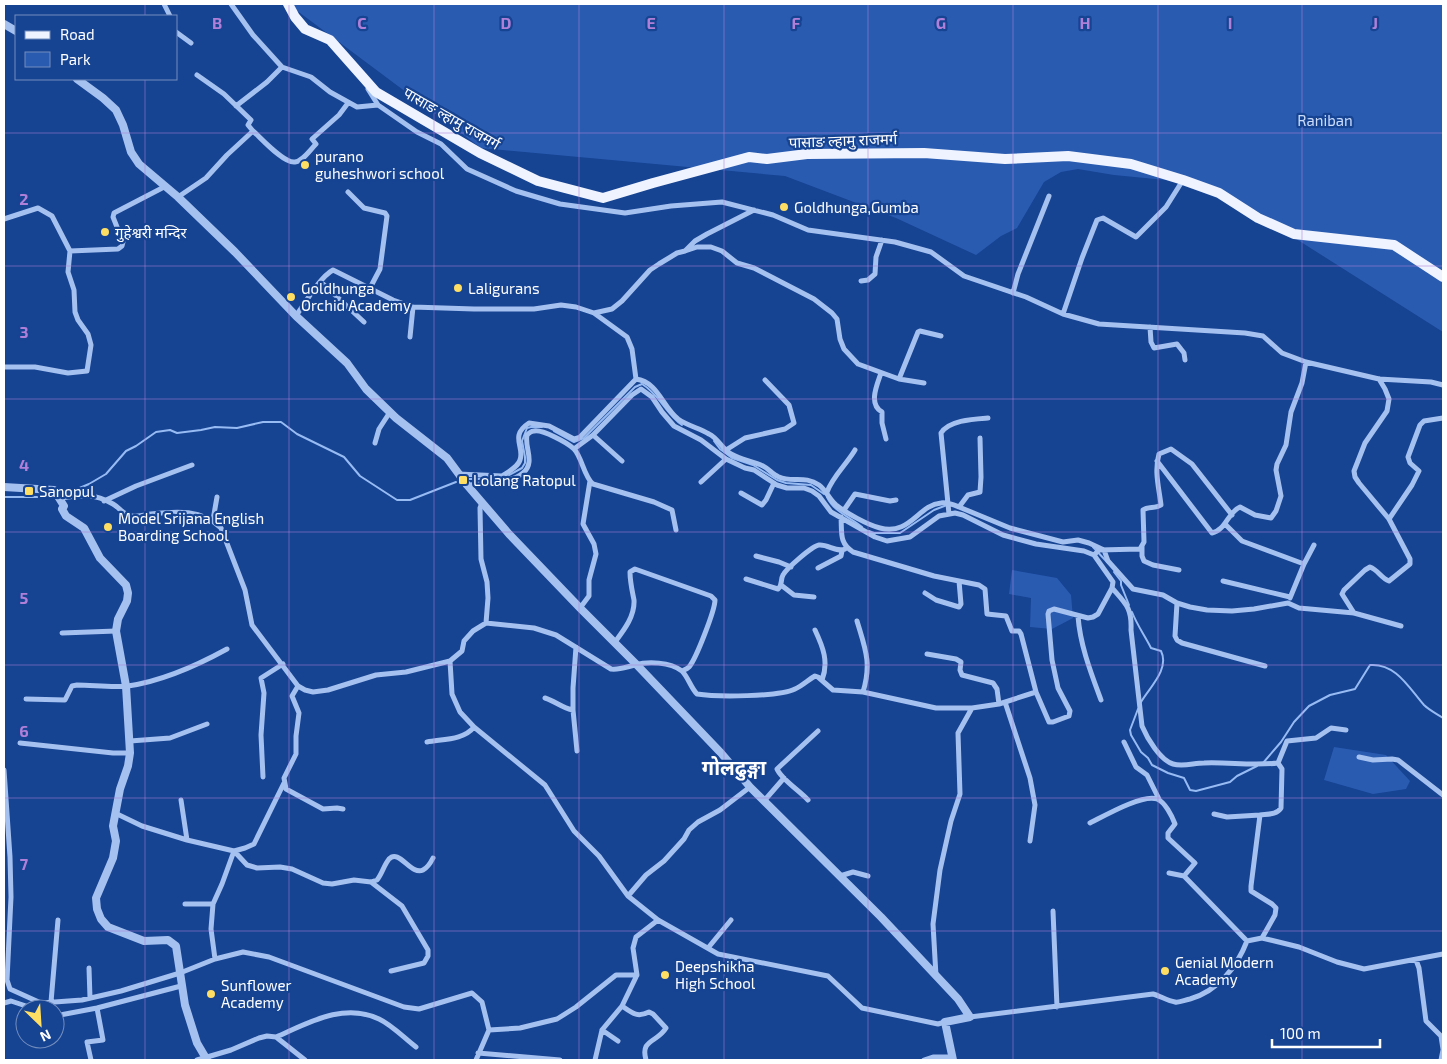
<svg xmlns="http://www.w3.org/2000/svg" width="1447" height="1064" font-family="'Exo 2','Noto Sans Devanagari',sans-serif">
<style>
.green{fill:#295bb1}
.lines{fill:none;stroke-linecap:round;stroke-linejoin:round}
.stream{stroke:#97bbf3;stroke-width:2}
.minor{stroke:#a5c1f0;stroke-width:5}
.tertiary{stroke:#a5c1f0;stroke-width:8}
.primary{stroke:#eef3ff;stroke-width:10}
.grid{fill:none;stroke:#b080d9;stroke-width:1;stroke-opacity:0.55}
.poi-dot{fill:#ffde64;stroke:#164392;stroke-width:2}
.labels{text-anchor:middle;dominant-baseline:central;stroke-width:4.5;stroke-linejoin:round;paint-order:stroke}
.street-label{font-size:15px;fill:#fff;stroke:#164392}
.park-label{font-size:15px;fill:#ccdefc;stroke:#164392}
.poi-label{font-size:15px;fill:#fff;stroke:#164392;text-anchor:start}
.district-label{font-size:20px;font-weight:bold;fill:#fff;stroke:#164392}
.grid-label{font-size:16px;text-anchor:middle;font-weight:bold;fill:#b080d9;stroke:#164392;stroke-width:4.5;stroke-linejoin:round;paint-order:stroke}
</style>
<rect width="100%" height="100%" fill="#164392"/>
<path class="green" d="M288,4h1155v328l-172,-109 -85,-41 -72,-7 -36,-6 -17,3 -17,10 -27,46 -16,8 -25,19 -80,-37 -111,-42 -304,-28z
M1012,570l45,8 14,17 2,23 -21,11 -22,-2 1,-29 -22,-4z
M1334,747l52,8 24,26 -4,8 -33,5 -49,-14z"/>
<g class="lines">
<path class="stream" d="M554,431l20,11 10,-4 51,-51 7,-3c17,10 24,30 40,41
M714,441l6,8 12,9 21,7 24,15 9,3 25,2 13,9
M469,479h33l20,-11 3,-5v-6l-3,-16 5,-13 4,-1h11
M63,495l26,-11 17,-10 20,-23 10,-5 20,-14 14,-2 7,3 24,-3 14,-3 22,1 26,-6h18l16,12 47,23 16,19 37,24h13l46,-18
M4,497h48
M827,497c7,15 23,20 35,30
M869,531l5,2h26l34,-23 13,-5
M1093,547l14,15
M1114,572l7,9v4l8,20
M1132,612c5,13 13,24 19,36l10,3c9,18 -12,37 -20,51
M1138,709l-8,21 1,5 10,17 7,6 4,7 16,8 16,5 6,12 6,1 34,-9 7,-6 20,-10
M1263,763l18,-21 13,-20 15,-16 21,-11 25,-6 15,-24c26,-2 39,23 54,40 5,5 13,9 19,13"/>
<path class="minor" d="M164,4l6,12
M231,4l22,31 29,32 29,10 19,15 27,15 21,-2
M176,32l15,11
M197,75l27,19 27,26 -3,5 5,6
M368,89l10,16 39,27 24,12 26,25 49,22 44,13 65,9 46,-7 51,-4 51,13 35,15 87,12 36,10 33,24 62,21 37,17 36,10 146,9 18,3 19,17 24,9 73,17 52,3 12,3
M236,106l31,-24 15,-15
M348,192l16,16 21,5 2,3 -7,53 -10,19
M178,197l28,-19 21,-23 26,-24c8,7 31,33 42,31 8,-1 15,-12 21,-18l-4,-5 27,-24 9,-12
M4,219l34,-11 14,8 18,35 48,-2 4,-3 1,-4 -10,-25 1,-4 52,-27
M685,251l12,-4h14l11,4 15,12 17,5 60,31 18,14 5,6 3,20 4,10 14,15 41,15 25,4
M861,281l7,-1 7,-6 1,-17 6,-17
M321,282l43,40
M1013,293l5,-19 31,-78
M594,313l18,-4 10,-8 28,-31 9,-6 18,-11 8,-2 10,-10 12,-7 47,-24
M1063,314l19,-56 15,-38 6,-2 33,19 30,-30 17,-27
M296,316c9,-13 24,-39 37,-46l60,30 20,7 61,2h60l27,-4 15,2 18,6 33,24 5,12 4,30 -56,58 -6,2 -25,-13 -20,-3c-20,13 -4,24 -9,37 -2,7 -12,12 -18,16l-44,-2
M1150,327l1,15 3,6 23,-4 7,9 1,7
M410,337l3,-30
M4,367h31l33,6 19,-2 4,-26 -3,-11 -10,-14 -3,-8 -1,-22 -6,-18 2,-21
M881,373c-4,12 -13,31 1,39v11l4,16
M636,379c22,3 26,27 42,40 10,7 21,9 31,15 9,4 13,15 22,20 10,6 22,7 32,12 6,3 10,9 16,11 13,6 26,-2 40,8 7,5 10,14 17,20 10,8 32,20 44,23 30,8 38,-23 61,-25 6,-1 13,2 18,4l9,-12 12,-3 1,-15 -1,-39
M899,379l19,-47 2,-1 21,5
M593,435l29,26
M375,443l4,-14 11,-17
M574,449l19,-14 39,-40 9,-6 11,8 10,15 12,14 27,14 25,19 19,9 9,2 23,15 10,3h17l8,3 7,5 12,16 44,25 12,4 23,-4 29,-21 16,-3 8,2 40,20 33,9 48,7 10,4 5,-5 41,-1 4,-7 -1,-32c5,-4 12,-1 18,-5 -2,-17 -7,-34 -2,-51l12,-5 21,15 40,51
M726,450l19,-12 40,-9 9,-6 -5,-18 -24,-25
M1157,461l55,72c14,-3 16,-21 28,-26l15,8 16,3 5,-7 5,-15 -5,-26 1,-6 9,-19 5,-33 11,-29 4,-21
M701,482l25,-23
M467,485c16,-1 60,-1 62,-23 1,-9 -4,-18 -2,-27 2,-2 4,-4 7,-4 8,-2 34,12 40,18 8,8 10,28 19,35l61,18 18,8 4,20
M827,492c6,-16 19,-27 28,-42
M741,493l21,12 4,-5 8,-17
M60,498c21,-3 34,-5 53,6 7,4 10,11 19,12 6,1 13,-1 19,-2 25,-3 51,-5 70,14l24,62 7,35 46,61 7,4 8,2 15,-2 48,-15 30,-3 44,-11 12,-10 2,-10 9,-10 13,-8 48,5 22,7 55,34c9,1 15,-2 24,-4 13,-4 35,-3 47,6 6,6 9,17 15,23 19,3 82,3 98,-5 7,-3 13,-9 20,-13l3,1 15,13 30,2 73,16h36l27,-4 37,-12 -15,-58 -2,-3h-7l-6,-15 -19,-2 -2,-25 -6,-4 -45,-9 -81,-24c-14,-9 -11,-19 -12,-35
M104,501l32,-15 56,-21
M482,503l-2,5 1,51 6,23 1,16 -2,25
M959,507l51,21 53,14 15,-2 11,3 15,7 4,11 25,28 30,6 14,8 13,4 17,3 25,1 22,-2 34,-6 11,5 55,5 47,13
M844,510l11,-16 35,7 6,-1
M949,514l-8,-81c8,-13 33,-14 47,-15
M1389,519l23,-34 7,-14 -9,-8 -2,-6 12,-32 4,-4 19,-3
M213,520l4,-23
M1225,524l17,17 62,23
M1142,546v10l2,5 9,4 26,5
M756,556l23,6 12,5
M818,568l23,-12 1,-5
M746,579l32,10c5,-4 2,-9 5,-14 3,-6 29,-29 36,-30 9,-1 18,8 26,4l1,-2
M1223,581l67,16
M781,585l13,10 20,2
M1112,588c14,16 20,20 19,42l11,96c5,12 18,34 31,38 10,3 21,-1 31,-1 25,-1 49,3 74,0l4,6 -1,39c-4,7 -14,6 -21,7l-9,71v5l21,13 4,4 -1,7 -13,23
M925,593l11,7 23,7 2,-3 -2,-23
M1290,598l14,-34 10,-19
M1177,603l-2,33 2,4 5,3 83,23
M580,608l9,-12v-16l7,-26 -2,-10 -11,-20 7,-43
M1354,613l-12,-19 2,-4 21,-20 5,-3c8,3 11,11 19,14l21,-17v-5l-21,-40 -30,-36 -4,-6 -1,-6 11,-28 22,-32 2,-12 -4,-10 -6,-10
M1078,616c2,29 13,57 23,84
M857,621c8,27 15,42 6,71
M815,630c8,17 14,32 7,50
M62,633l54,-2
M615,642c9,-12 20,-26 19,-42 -2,-10 -4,-18 -4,-28l5,-3 76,27 4,4c0,10 -19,59 -26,67 -2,2 -5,3 -7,4
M576,647l-3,41v22l4,41
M927,654l29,5 5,3 -1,8 2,5 31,8 4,6 2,15
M450,661l2,33 8,18 14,15 71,58 29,46 25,25 29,40 30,24 60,34 110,22 34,32 76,16 7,-2
M298,686l-6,10 7,17 -3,23v18l-12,24 2,11 37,20 14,-1 6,1
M1036,692l13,30h4l16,-6 1,-5 -12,-23 -6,-28 -4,-46 1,-3 5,-2 34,9 5,-1 5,-3 14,-26 1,-6 -19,-27
M545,698c10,3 17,10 28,12
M26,699l39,1 7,-14 5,-1c16,0 35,3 51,1 35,-5 68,-20 99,-37
M1005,702l25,76 5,27 -5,36
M130,741l40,-3 37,-14
M427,742c16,-3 37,-2 47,-15
M1124,742l12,25 11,8 12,24
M20,743l93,10h17
M1359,757l14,3 19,-1 6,1 45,35
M1278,763l9,-22 29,-3 15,-10 15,2
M4,770l6,87 1,40 -4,83 3,9 31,14 41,-3 39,-9 59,-18 35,-14 28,-7 26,5 135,50 15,2 53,-16 10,9 7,28 -13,30
M263,777l-2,-42 3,-42 -3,-15 22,-14
M181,800l6,40
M808,800c-8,-9 -27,-21 -31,-31l41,-38
M764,801l20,-23
M115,813l27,13 45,14 47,11 13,14 10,3 23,-1 12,2 31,14 9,1 22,-4 17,2 6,-2c5,-6 7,-15 12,-21 10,-11 22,17 34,11 4,-2 8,-8 10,-12
M1214,814l13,3 33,-2
M1090,823c14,-7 52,-29 67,-24 8,3 15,17 18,25l-7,9v5l27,25 -11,13
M1169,873l15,3 63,65
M840,876l13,-4 15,4
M371,882l31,24 26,44v6l-4,7 -33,8
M628,896l18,-21 18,-14 20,-22 5,-9 9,-8 22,-12 30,-23
M185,904h28
M1053,911l4,96
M708,948l23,-28
M215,959l-4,-30 2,-25 9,-20 12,-33 11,-3 9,-4 30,-61
M1416,960l3,8 7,53 15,15 2,13
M89,968l1,30
M936,976l-3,-52 7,-54 11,-49 9,-27 -2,-61 14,-25
M51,1002l7,-82
M4,1003l7,-2 24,8
M622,1006c10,7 15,12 27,6l4,2 13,14c-9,15 -26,11 -20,32
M55,1016l42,-8 84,-22
M970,1017l183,-23c7,2 15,7 22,8 4,1 10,-2 15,-3 28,-8 47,-32 57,-58l15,-3 37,9 38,15 27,7 79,-15
M489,1030l31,-2 37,-9 19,-12 40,-32h21
M602,1030l16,11
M276,1037c32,-14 68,-35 103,-18 13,6 25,19 37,28
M478,1053l82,7
M91,1060l-4,-18 16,-2 -6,-32
M197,1060l34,-10 28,-12 8,-2 9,1 29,23
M595,1060l7,-30 20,-24 15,-31 -4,-27 3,-11 22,-17
M924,1060l9,-3h18
M1441,1060l2,-10"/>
<path class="tertiary" d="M4,24l12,7
M77,79l26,19 13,12 7,15 8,27 8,12 39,33 57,55 61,64 51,47 19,26 30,29 51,40 20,27 42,49 71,74 56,56 85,89 29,34 131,130 77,82 12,18 -25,5 8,38
M4,487l50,3 10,16 -2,3 4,7 18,12 16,30 26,27 2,8 -1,8 -9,18 -2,12 10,55 4,67 -2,13 -8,23 -7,37 3,15 -3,17 -17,40 1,11 4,10 7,8 36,14 24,-1 8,6 9,59 12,38 10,17"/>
<path class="primary" d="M288,4l7,13 10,12 25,11 46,52 104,61 58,28 65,17 50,-15 96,-26 18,2 40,-5 117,-1 81,6 63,-3 63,8 52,16 36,13 39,25 36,16 100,11 49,32"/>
</g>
<path class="grid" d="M145,4v12M289,4v1056M434,4v1056M579,4v1056M724,4v1056M868,4v1056M1013,4v1056M1158,4v1056M1302,4v1056M145,79v981M4,133h1439M4,266h1439M4,399h1439M4,532h1439M4,665h1439M4,798h1439M4,931h1439"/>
<g class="poi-dot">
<circle cx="305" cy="165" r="5"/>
<circle cx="784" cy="207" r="5"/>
<circle cx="105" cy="232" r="5"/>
<circle cx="458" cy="288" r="5"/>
<circle cx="291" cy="297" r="5"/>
<rect x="458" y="475" width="10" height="10" rx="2.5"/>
<rect x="24" y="486" width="10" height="10" rx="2.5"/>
<circle cx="108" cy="527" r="5"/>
<circle cx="1165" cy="971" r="5"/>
<circle cx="665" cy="975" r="5"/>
<circle cx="211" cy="994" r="5"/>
</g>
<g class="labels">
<g class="street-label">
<text transform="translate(452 118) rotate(30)">पासाङ ल्हामु राजमर्ग</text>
<text transform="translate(843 140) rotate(-2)">पासाङ ल्हामु राजमर्ग</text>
</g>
<g class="park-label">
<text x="1325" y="120">Raniban</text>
</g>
<g class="poi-label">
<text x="315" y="156">purano<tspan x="315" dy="17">guheshwori school</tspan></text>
<text x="794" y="207">Goldhunga,Gumba</text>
<text x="115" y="232">गुहेश्वरी मन्दिर</text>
<text x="301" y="288">Goldhunga<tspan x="301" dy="17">Orchid Academy</tspan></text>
<text x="468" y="288">Laligurans</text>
<text x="473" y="480">Lolang Ratopul</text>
<text x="39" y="491">Sanopul</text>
<text x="118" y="518">Model Srijana English<tspan x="118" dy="17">Boarding School</tspan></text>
<text x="1175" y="962">Genial Modern<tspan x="1175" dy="17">Academy</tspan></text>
<text x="675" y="966">Deepshikha<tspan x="675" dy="17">High School</tspan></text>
<text x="221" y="985">Sunflower<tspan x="221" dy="17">Academy</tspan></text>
</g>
<g class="district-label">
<text x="734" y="767">गोलढुङ्गा</text>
</g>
</g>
<g class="grid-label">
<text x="217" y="29">B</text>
<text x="362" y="29">C</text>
<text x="506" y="29">D</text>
<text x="651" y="29">E</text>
<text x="796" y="29">F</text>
<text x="941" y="29">G</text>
<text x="1085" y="29">H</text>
<text x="1230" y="29">I</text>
<text x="1375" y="29">J</text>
<text x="24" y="205">2</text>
<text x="24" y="338">3</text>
<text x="24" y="471">4</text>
<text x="24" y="604">5</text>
<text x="24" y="737">6</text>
<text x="24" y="870">7</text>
</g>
<rect width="1447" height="1064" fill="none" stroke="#ffffff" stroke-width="10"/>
<rect x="15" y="15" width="162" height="65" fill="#164392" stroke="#738ebe"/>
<rect x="25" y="31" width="25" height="8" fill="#eef3ff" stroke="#738ebe"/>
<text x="60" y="40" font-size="15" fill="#ffffff">Road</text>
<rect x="25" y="52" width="25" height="15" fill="#295bb1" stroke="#738ebe"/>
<text x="60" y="65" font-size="15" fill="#ffffff">Park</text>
<g transform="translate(40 1024) rotate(155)"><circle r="24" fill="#164392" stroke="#738ebe"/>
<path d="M0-4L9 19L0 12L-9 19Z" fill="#ffde64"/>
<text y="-8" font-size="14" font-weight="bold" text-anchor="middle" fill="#ffffff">N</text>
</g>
<path d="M1272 1039v8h108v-8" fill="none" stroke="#ffffff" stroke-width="2.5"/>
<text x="1280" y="1039" font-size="15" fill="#ffffff" stroke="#164392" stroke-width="4" paint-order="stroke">100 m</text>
</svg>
